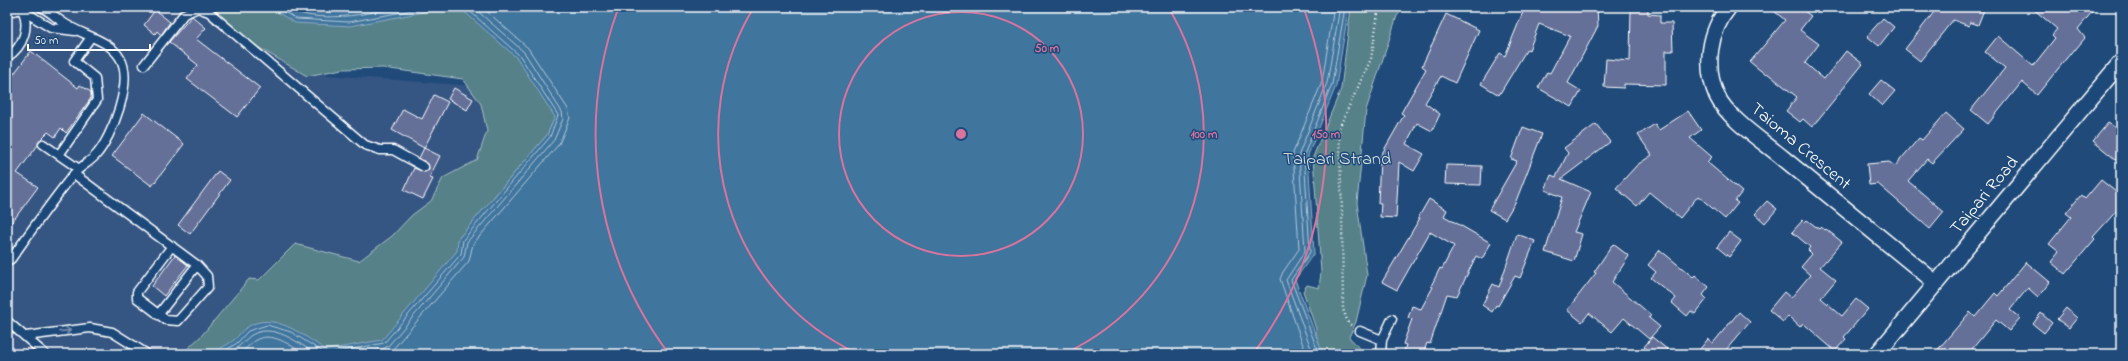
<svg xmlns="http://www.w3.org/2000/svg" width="2128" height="361" font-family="'Indie Flower',sans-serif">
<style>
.built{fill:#345583}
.green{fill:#568189;stroke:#aac0c4}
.water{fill:#41759e;stroke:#8dacc5}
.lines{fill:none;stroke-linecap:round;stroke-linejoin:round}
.shore{stroke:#b3c8d8;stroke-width:1}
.building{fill:#656f99;stroke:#fff}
.lane-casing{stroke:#fff;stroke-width:11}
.street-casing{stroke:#fff;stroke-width:18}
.path{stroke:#fff;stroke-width:2.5;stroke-dasharray:1 3;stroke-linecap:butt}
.lane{stroke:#1f4a7a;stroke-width:8}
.street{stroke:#1f4a7a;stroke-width:15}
.oneway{stroke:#7992af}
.ring{fill:none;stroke:#da749d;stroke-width:2}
.labels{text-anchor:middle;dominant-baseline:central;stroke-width:3;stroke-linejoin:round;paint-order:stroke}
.street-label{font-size:18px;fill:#fff;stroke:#1f4a7a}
.park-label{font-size:18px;fill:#d5e0e2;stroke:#1f4a7a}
.centre{fill:#da749d;stroke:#1f4a7a;stroke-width:2}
.ring-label{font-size:12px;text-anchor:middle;font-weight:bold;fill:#da749d;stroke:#1f4a7a;stroke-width:3;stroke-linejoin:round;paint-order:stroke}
</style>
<rect width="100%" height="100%" fill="#1f4a7a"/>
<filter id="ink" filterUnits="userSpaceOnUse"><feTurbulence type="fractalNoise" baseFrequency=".025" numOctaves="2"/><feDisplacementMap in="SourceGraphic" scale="8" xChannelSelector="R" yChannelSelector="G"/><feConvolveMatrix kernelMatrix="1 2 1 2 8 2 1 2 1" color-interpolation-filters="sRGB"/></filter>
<g filter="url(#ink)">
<path class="built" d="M7,7h204l91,66 213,16 -27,42 -11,29 -34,18 -12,23 -19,14 -20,21 -33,25 -64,-17 -113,110h-175z"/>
<path class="green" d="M202,7h1013l-660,110 -8,18 -89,104v12l9,103h-285l20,-19 47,-56 10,1 36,-36 64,17 33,-25 20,-21 19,-14 12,-23 34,-18 10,-29 -6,-27 -18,-25 -80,-11 -41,1 -35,7 -68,-40 -25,-12z
M1351,7h54l-8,9 -31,94 -9,93 10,72 -11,47 -7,15 16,17h-152l82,-74 21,58v-9l-13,-38 4,-6 12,3 2,-16 -8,-115 28,-68z"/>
<path class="water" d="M269,7h181l-100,19 -55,-3z
M459,7h890l-13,79 -28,69 6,98 -19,27 28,74h-1108c4,-7 14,-9 20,-15 4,-3 6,-8 11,-11 26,-19 58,8 80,22l56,-10 75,-89 1,-12 89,-104 8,-18 -38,-59z"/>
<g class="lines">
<path class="shore" d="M276,7l20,12 53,3 80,-15
M286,7c30,19 82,6 116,0
M297,7l52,4 21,-4
M220,354l17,-11 11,-12 19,-6 24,7 35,22 58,-11 77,-89 2,-14 87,-103 8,-22 -38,-59 -55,-49
M229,354c8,-5 14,-12 21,-18 22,-15 48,7 66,18
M240,354c6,-4 9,-10 14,-13 17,-11 36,4 50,13
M354,354l29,-5 6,-4 75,-88 3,-15 87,-102 9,-21 -1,-7 -38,-60 -51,-45
M386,354l7,-5 76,-88 4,-17 86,-100 11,-26 -2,-9 -40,-61 -46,-41
M1306,354l-26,-75 3,-7 16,-23 -6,-96 29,-71 12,-75
M1313,354l-27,-74 19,-29 -6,-97 28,-71 13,-76
M1319,354l-28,-74 19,-28 -6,-97 28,-71 13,-77"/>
</g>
<path class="building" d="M1525,7h72l1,19 -30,57 13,8 -9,16 -34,-19 9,-16 3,1 20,-37 -31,-12 -10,26 -2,-1 -28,46 -18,-11 19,-31 5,3z
M1769,7h30l12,9 -11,14 19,14 -14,19 19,16 22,-28 17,13 -51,63 -9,-8 -3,3 -14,-11 11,-14 -30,-24 -1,2 -16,-13 35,-42z
M1923,7h62l-7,18 -8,-3 -1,4 -16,-6 -33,41 -15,-12 29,-37z
M2031,7h65l-18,22 7,9 -10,12 -1,-1 -37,46 -15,-13 -34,42 -17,-14 34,-42 -20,-16 13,-16 35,30 22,-28 -3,-3 5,-6z
M1631,8h17v6l12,1v8h12l1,28h-7v34l-42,-1v4l-20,-1 2,-28 24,2z
M155,10l15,12 -9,13 -4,-4 -2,3 -11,-9z
M1446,14l33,16 -24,53 -14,-7 -16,27 15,11 -8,17 -15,-8 -11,21 18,10 -10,17 -15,-9 -3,56 -16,-1 1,-14h-3l2,-46 24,-42 -3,-2 25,-44 -4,-3z
M192,16l14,12 -10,11 64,49 -23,29 -50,-38 11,-14 -29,-23z
M1883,18l11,9 -15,19 -12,-10z
M31,51l47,37 2,-3 11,7v6l-25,35 -5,-5 -6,9 -7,-5 -9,9 -1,4 -21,28 21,14 -31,42v-146z
M1881,80l14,11 -13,15 -13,-12z
M454,88l19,11 -6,11 -19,-11z
M434,95l14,7 -24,46 -32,-18 11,-21 19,10z
M1688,111l13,19 -11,8 22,19 -5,5 35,30 -7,9 3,2 -13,16 -27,-23 -18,22 -31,-26 -12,14 -21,-18 21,-23 15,-10 -14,-20 17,-11 4,6z
M144,113l40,31 -32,42 -40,-30z
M1946,113l18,16 -32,34 -5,-4 -19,22 36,31 -14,17 -52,-45 -9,1 -2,-21 22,-2 6,4 24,-28 3,2z
M2108,123l13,8v33l-28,-23z
M1596,124l14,18 -49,37 30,13 -17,40 8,2 -8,27 -29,-9 17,-55 -17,-7 6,-15 5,2 12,-24 -4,-5z
M1523,127l19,7 -26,67 -11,18 -16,-9 28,-49 -6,-2z
M424,148l16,8 -11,22 4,1 -10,20 -19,-9 10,-22 10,4 5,-3 -1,-5 -9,-6z
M1446,165l36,1 -1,19 -36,-1z
M218,171l12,9 -40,54 -12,-9z
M2101,180l20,16v10l-28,31 2,2 -30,35 -14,-12 8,-10 -10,-8 22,-27 -5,-4 15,-18 4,4z
M1429,199l18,11 -3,6 47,27 -9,16 -6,-3 -19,40 -10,-2 -17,50 -3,-1 -4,11h-20l3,-9 -3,-1 9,-25 -4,-1 4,-12 9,3 12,-22 -2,-1 9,-18 2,1 12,-23 -24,-14 -33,58 -15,-8 38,-64h-2z
M1767,201l10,8 -12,14 -10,-9z
M1803,220l2,2 2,-2 12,9 2,-2 4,3 1,-1 16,13 -22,25 16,13 -15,18 21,18 14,-17 12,10 -24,28 2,2 -11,12 -32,-28 -3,4 -12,-11 -5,6 -14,-12 15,-18 7,6 19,-23 -9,-8 11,-13 -4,-4 2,-3 -18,-15z
M1729,232l12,9 -12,16 -12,-10z
M1517,234l18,7 -15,37 -5,-2 -17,30 -2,-1 -4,7 -10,-7 11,-21 6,3z
M1613,244l16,12 -17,26 39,33 -2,3 11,9 -11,12 -25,-21 -12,14 -23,-19 -7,9 -15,-12 29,-37 -2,-1z
M1660,250l33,27 2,-2 14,12 -6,8 4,4 -12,15 -4,-3 -4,5 -15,-13 4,-5 -25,-20 5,-6 -8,-7z
M175,255l13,10 -24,31 -12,-10z
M2026,262l24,20 -12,15 -10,-9 -18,22 10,8 -11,13 -13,-11 -28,34h-34l36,-42 5,5 20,-24 3,3z
M2066,308l11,10 -8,10 -12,-9z
M1739,312l11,10 -25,29 3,3h-32l12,-15 5,4z
M2041,313l11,10 -8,10 -11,-9z
M1652,337l21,17h-21l-8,-7z"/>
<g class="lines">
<g class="lane-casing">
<path id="lane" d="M22,10l29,18 24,3
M7,12l15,-3c8,17 2,38 -15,48
M144,65l40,-51 14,-6 11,4 156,133 15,5h13l31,17
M43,144l36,25
M59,155l38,-55 -2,-22 -21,-17 17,-24
M74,174l123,91 10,11 1,11 -30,34 -12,-1 -29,-22v-6l35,-46
M7,261l4,-2c20,-28 40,-57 62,-84 6,-8 16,-12 23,-20 16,-18 38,-74 24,-97 -12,-20 -41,-23 -59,-37 -7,-5 -12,-10 -20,-14
M158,315l39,-50
M7,321l38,33
M1360,331l22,9
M26,336l64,-8 22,4 35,22
M1381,354l1,-14 10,-21"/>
</g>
<g class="street-casing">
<path id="street" d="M1729,7c-20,24 -25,60 -12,89 11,23 47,46 66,62 51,42 102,83 153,125
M1877,354l244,-292"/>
</g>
<path class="path" d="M1351,325l-3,-2 -5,-14 -1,-99 -3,-82 32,-69 8,-52
M7,353l1,1"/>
<use href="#lane" class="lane"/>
<use href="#street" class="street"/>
</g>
<defs><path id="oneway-shaft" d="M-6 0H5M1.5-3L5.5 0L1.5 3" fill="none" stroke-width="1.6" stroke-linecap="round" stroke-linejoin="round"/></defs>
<use class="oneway" href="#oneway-shaft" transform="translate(65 331) rotate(-6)"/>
</g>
<g class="ring">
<circle cx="961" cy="134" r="122"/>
<path d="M856 353A243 243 0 0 1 754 7M1168 7A243 243 0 0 1 1066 353"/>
<path d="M669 354A365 365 0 0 1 618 9M1304 9A365 365 0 0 1 1253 354"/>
</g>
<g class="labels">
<g class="street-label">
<text transform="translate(1800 147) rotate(40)">Taioma Crescent</text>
<text transform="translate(1985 196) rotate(-50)">Taipari Road</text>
</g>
<g class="park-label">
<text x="1337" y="160">Taipari Strand</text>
</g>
</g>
<circle cx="961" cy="134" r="6" class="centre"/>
<g class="ring-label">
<text x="1047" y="52">50 m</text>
<text x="1204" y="138">100 m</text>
<text x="1326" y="138">150 m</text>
</g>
<rect width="2128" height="361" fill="none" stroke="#1f4a7a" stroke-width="24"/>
<rect x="12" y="12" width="2104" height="337" fill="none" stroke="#fff" stroke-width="1.5" filter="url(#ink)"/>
<path d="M28 44v6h122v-6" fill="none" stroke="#ffffff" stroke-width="2"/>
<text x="34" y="44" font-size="12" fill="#ffffff" stroke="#1f4a7a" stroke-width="3" paint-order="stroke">50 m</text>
</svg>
